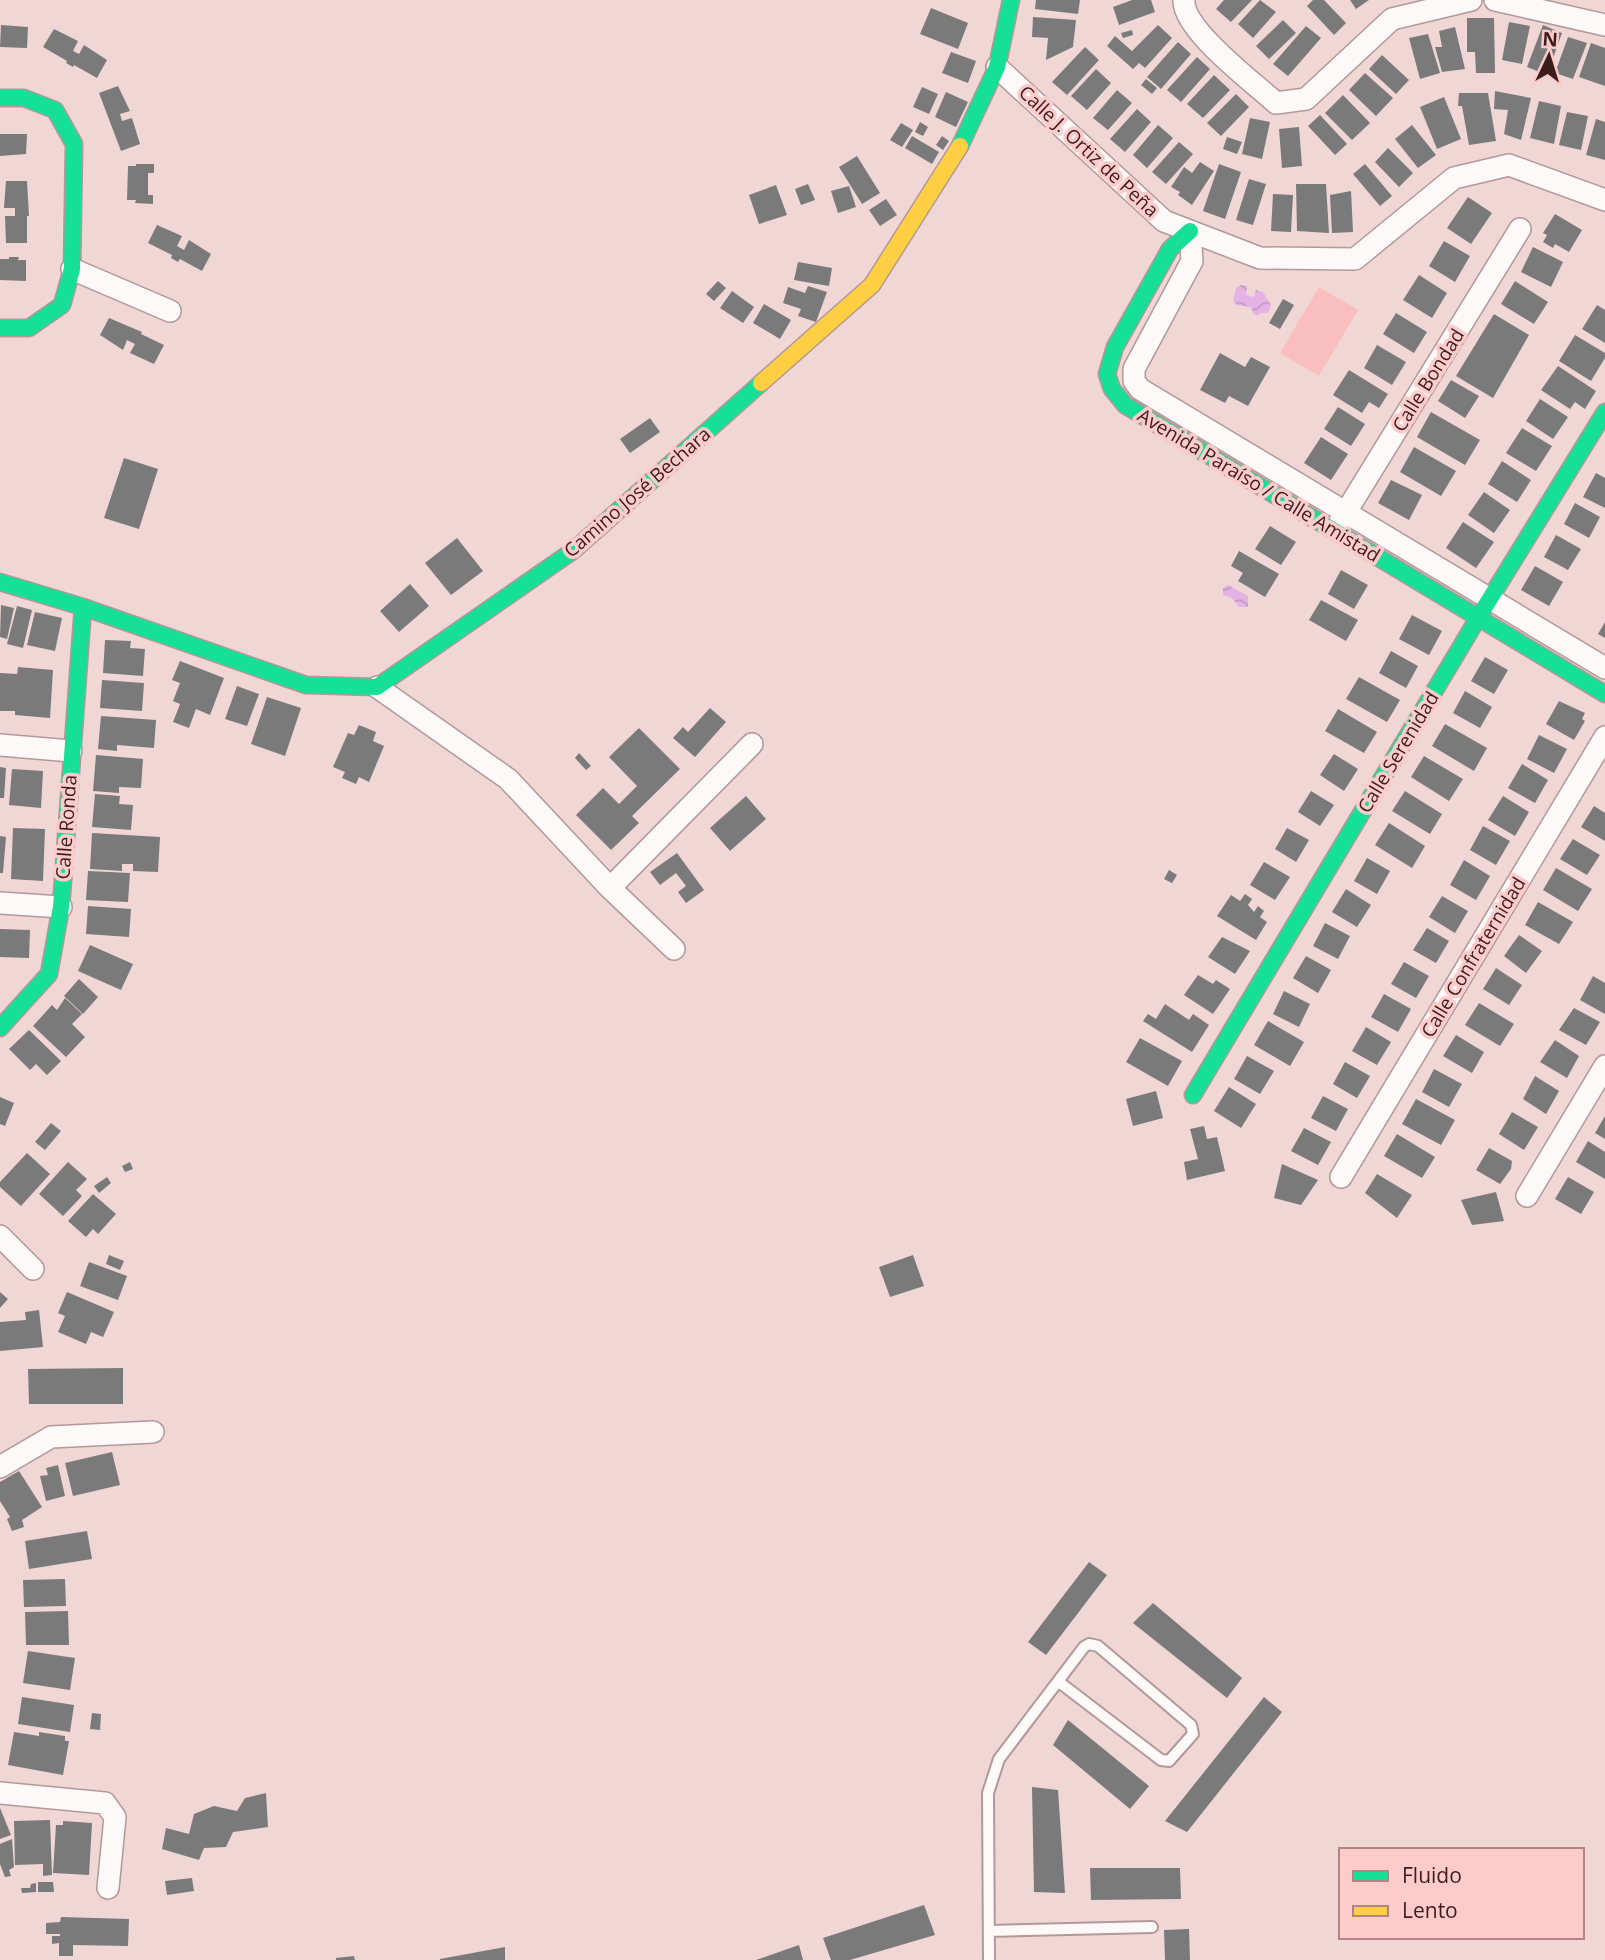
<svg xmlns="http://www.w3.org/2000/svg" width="1605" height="1960" font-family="'Open Sans',sans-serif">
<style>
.pitch{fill:#f9bfbf}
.water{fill:url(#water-waves)}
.building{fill:#7a7a7b}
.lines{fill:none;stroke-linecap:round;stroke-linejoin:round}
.lane-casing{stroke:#b29898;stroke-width:14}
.street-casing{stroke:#b29898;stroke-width:24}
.fast-casing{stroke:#b29898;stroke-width:19}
.slow-casing{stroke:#b29898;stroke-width:19}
.lane{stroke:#fdf9f9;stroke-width:10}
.street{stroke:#fdf9f9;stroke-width:21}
.fast{stroke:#16e098;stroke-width:16}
.slow{stroke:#ffcf43;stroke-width:16}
.labels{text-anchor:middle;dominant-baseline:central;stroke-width:7;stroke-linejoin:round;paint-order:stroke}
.street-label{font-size:19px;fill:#3b1d1d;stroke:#fdccca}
</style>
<defs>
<pattern id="water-waves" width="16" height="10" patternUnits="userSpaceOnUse" patternTransform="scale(1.75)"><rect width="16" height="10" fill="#e4b2e5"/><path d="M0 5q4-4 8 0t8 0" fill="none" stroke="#c499c4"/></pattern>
</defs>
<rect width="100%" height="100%" fill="#f1d6d6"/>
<path class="pitch" d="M1319,287l39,23 -39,66 -39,-23z"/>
<path class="water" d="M1241,285l6,1 -1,9 8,2 2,-7 7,2 8,13 -3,8h-7l-4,3 -4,-3 -2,-6 -14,-2 -4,-4 3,-13z
M1228,585l20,11v11h-9l-7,-9 -9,-3v-7z"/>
<path class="building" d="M1036,0h44l-2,14 -43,-5z
M1132,0h19l4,12 -36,13 -6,-18z
M1224,0h28l-21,22 -15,-13z
M1260,0l16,12 -23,26 -15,-14z
M1313,0h11l22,23 -12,12 -27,-29z
M1350,0h19l-13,9z
M931,8l37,15 -10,26 -38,-15z
M1033,17l43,3 -3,27 -27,13 2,-22 -16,-1z
M1467,18h27l1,55h-19l-1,-21h-8z
M1283,20l13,13 -27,26 -13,-13z
M1509,22l21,4 -8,38 -20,-4z
M1,25l27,2 -1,21 -27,-1z
M1158,25l14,13 -27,30 -6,-5 -6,6 -26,-23 8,-10 17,15z
M1543,25l19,8 -15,42 -20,-8z
M1306,26l15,12 -33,38 -15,-12z
M1455,27l10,42 -23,3 -7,-25h7l-3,-16z
M54,29l24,12 -5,10 6,3 5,-9 23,15 -10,18 -23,-13 -1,2 -7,-4 1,-2 -24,-14z
M1132,30l1,5 -10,3 -2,-5z
M1428,34l12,39 -20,6 -11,-41z
M1568,37l19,6 -14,36 -18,-6z
M1178,42l13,12 -30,35 -14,-12z
M1591,43l14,5v38l-26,-9z
M1085,47l14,13 -32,35 -15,-13z
M951,52l25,9 -8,22 -26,-10z
M1382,55l27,25 -13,14 -27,-25z
M1197,57l13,12 -29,33 -14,-12z
M1096,69l15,14 -24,27 -16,-14z
M1365,73l28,25 -17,18 -27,-26z
M1214,75l16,15 -27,28 -16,-14z
M1146,79l11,9 -5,6 -11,-9z
M118,86l12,25 -10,3 2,7 10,-3 8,26 -19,7 -22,-58z
M922,87l16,7 -9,20 -16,-7z
M1117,90l15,13 -24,27 -15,-12z
M1495,91l36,7 -10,42 -17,-6 4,-24 -14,-1z
M946,92l22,10 -12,25 -21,-10z
M1459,93h29l8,48 -27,4 -7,-39h-4z
M1236,94l13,13 -28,29 -14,-13z
M1343,95l27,28 -18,17 -27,-27z
M1444,97l17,42 -24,10 -17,-42z
M1539,101l22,5 -7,38 -24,-6z
M1137,109l14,13 -26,30 -15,-13z
M1567,112l21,4 -7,34 -22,-5z
M1320,115l27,29 -12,11 -27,-29z
M1250,118l20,4 -8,37 -20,-5z
M1596,119l9,3v38l-19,-5z
M920,122l8,5 -5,9 -8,-4z
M901,123l12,7 -11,17 -12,-7z
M1158,125l15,13 -26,30 -14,-13z
M1412,125l24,30 -18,13 -23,-29z
M1299,127l3,39 -20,2 -3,-39z
M0,134h27l-1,20 -26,2z
M912,136l27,16 -7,12 -27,-16z
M942,136l7,5 -6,9 -7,-5z
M1227,137l15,5 -5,12 -14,-5z
M1179,142l14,12 -27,30 -14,-12z
M1388,148l25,25 -14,14 -24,-25z
M857,156l23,37 -18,11 -23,-37z
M1200,162l14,9 -22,34 -14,-10 2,-3 -9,-5 13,-20 8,6z
M136,164h18v9h-6v22h5v9l-18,-1 1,-3h-9l1,-34h8z
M1219,164l22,8 -16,47 -22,-8z
M1365,164l27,32 -12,10 -27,-32z
M1249,179l17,5 -13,41 -17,-5z
M6,181h21l2,35h-2v27h-21l-1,-27h10v-8h-11z
M808,184l7,16 -14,5 -6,-16z
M1296,184h30l3,49 -32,-2z
M776,185l11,30 -28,9 -10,-29z
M849,186l7,21 -18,6 -7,-22z
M1351,191l2,41 -21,1 -2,-38z
M1273,194l20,1 -2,37 -20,-1z
M1468,197l24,16 -21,31 -24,-16z
M886,199l11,16 -17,11 -11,-16z
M1555,214l27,16 -13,22 -14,-8 -2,4 -10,-6 4,-7 -4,-2z
M157,225l25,11 -5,10 7,4 5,-10 22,14 -9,17 -22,-12 -2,3 -7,-4 1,-3 -24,-12z
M1444,241l26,15 -15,26 -26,-16z
M1533,247l30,15 -12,25 -30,-15z
M9,257h10l-1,3h8v21l-26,-1v-21h9z
M798,262l34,6 -3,18 -35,-6z
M1419,275l28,18 -15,25 -29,-18z
M718,281l8,7 -12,13 -8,-7z
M1515,281l33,21 -14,22 -33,-20z
M808,286l19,6 -11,30 -18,-6 3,-7 -18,-6 5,-16 17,6z
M732,291l22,16 -11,16 -23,-15z
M1283,299l11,6 -14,24 -11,-6z
M764,304l27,16 -11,19 -27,-16z
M1597,305l8,5v33l-23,-14z
M1396,313l31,19 -13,21 -31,-19z
M1494,314l35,21 -36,63 -37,-22z
M109,318l33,14 -1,2 23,11 -10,19 -24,-11 5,-9 -8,-4 -4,10 -23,-15z
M1575,335l30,18v5l-14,23 -32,-20z
M1377,345l29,17 -14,23 -28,-17z
M1220,353l25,14 6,-10 19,10 -22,39 -19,-10 -4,7 -25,-13z
M1558,366l38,25 -11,18 -10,-7 -5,7 -29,-19z
M1349,370l39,24 -9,14 -10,-6 -7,11 -29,-18z
M1451,380l28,16 -14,22 -27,-17z
M1540,399l28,18 -15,22 -27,-18z
M1338,407l27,17 -14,22 -27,-17z
M1431,412l49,28 -15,25 -48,-28z
M650,418l10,14 -30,21 -10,-14z
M1522,428l30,18 -16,25 -30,-18z
M1321,437l27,17 -17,26 -27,-17z
M1414,447l42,24 -15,25 -41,-24z
M124,458l34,11 -19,60 -35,-11z
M1502,461l29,19 -14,22 -29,-18z
M1596,473l9,5v30l-22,-11z
M1391,480l31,15 -13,25 -31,-17z
M1484,492l26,18 -16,23 -26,-18z
M1575,503l25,14 -11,21 -25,-14z
M1463,522l31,20 -18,26 -30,-20z
M1270,526l26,16 -15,23 -26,-16z
M1556,535l25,14 -13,21 -24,-13z
M457,538l26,33 -32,24 -26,-32z
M1239,551l40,23 -14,23 -27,-16 5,-8 -12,-7z
M1535,566l28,16 -14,24 -28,-16z
M1341,570l27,15 -14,24 -26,-15z
M410,584l19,22 -30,26 -19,-21z
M1321,600l37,20 -12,21 -37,-21z
M1,605l13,3 -7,31 -7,-2z
M17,606l15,4 -9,38 -16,-4z
M35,612l27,6 -7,33 -28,-6z
M1412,615l30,16 -13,24 -30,-16z
M1605,622v16l-7,-4z
M105,640l26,1 -1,7 15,1 -2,27 -40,-3z
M1391,651l27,15 -12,22 -27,-15z
M1485,657l23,13 -14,24 -23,-13z
M180,661l44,17 -14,37 -14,-6 -7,19 -16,-6 7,-18 -7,-3 7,-18 -8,-3z
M18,667l35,3 -3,48 -35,-3v-4h-15v-38l17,1z
M1359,677l41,23 -13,22 -41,-23z
M102,680l42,3 -2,28 -42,-3z
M237,686l22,8 -12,32 -22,-7z
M1465,691l27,16 -12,21 -27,-15z
M267,697l34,11 -16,48 -34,-12z
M1559,701l26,12 -3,6 3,2 -11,19 -28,-16z
M710,708l16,14 -31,35 -22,-19 10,-11 5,5z
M1338,709l39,23 -13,21 -39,-22z
M101,716l55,4 -2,28 -37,-3v6l-19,-2z
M1445,724l42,24 -13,23 -42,-25z
M359,725l17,7 -3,9 11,5 -15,36 -10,-5 -3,7 -14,-6 3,-6 -12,-5 15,-34 6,2z
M639,728l41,41 -48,47 7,7 -28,27 -35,-35 27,-27 16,16 18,-18 -28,-29z
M1539,735l28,14 -13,24 -27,-14z
M579,753l12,13 -5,4 -11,-12z
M1334,754l24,15 -14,22 -24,-16z
M96,755l47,4 -2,29 -22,-1v6l-26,-2z
M1424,756l39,23 -14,22 -38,-24z
M1522,764l26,16 -13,23 -27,-15z
M0,767l6,1 -2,30h-4z
M12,769l31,2 -2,37 -32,-3z
M1311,791l23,14 -14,21 -22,-14z
M1405,791l37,23 -12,20 -38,-23z
M95,794l25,2 -1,8 14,1 -2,25 -39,-3z
M746,796l20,23 -36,32 -20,-23z
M1503,796l26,16 -14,24 -27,-16z
M1594,806l11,7v28l-24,-14z
M1389,823l36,23 -13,22 -37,-23z
M1483,826l27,15 -14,24 -26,-15z
M13,828l32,1 -2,52 -32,-2z
M1287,828l22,12 -13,22 -21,-13z
M92,833l68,4 -2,35 -25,-1v-7h-11v7l-32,-2z
M0,836l6,1 -3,36h-3z
M1573,839l27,16 -13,20 -27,-16z
M677,853l27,37 -18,13 -8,-11 8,-6 -10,-13 -16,12 -10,-13z
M1367,858l23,13 -13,23 -23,-13z
M1464,860l26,16 -14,24 -26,-15z
M1264,862l26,15 -15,23 -25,-15z
M1556,868l36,21 -14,22 -35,-21z
M1169,870l8,5 -5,8 -8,-4z
M88,871l42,2 -2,29 -42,-2z
M1346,889l25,16 -14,22 -25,-15z
M1245,894l7,5 -4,6 6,7 4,-6 6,5 -4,6 7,5 -11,18 -39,-24 14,-21 9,6z
M1442,896l26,15 -13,22 -26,-16z
M1538,902l35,20 -14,22 -34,-19z
M88,906l43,3 -2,28 -43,-3z
M1325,923l25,13 -12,23 -25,-13z
M1427,928l22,13 -13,22 -23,-13z
M0,929l30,1 -1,28 -29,-1z
M1519,935l23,16 -16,22 -22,-17z
M1222,937l28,14 -15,23 -27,-17z
M90,945l43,19 -12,26 -43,-19z
M1306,956l25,14 -13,23 -25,-15z
M1404,962l25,14 -13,22 -25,-14z
M1496,968l26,17 -13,20 -26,-16z
M1198,975l15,9 3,-4 14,9 -17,25 -29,-19z
M1593,976l12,7v31l-25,-14z
M79,979l19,18 -15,17 -19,-18z
M1284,991l26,13 -11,23 -26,-13z
M1384,994l27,15 -13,23 -27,-15z
M65,998l17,16 -10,10 13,13 -19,20 -33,-31 19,-21 5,5z
M1479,1003l35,21 -14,22 -35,-21z
M1165,1004l24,16 4,-6 16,11 -17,27 -49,-31 5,-7 8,5z
M1574,1008l26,14 -14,23 -27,-15z
M1268,1021l36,21 -14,24 -36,-21z
M1366,1027l25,15 -14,23 -25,-14z
M29,1030l32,31 -14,14 -11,-11 -6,6 -21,-21z
M1456,1035l28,17 -12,21 -29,-17z
M1140,1038l42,23 -14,25 -42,-24z
M1555,1040l24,16 -12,22 -27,-16z
M1247,1056l27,15 -14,23 -26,-15z
M1345,1062l25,14 -13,22 -24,-14z
M1434,1069l28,15 -13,23 -27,-15z
M1535,1076l24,15 -13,23 -23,-15z
M1229,1087l27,17 -15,24 -27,-17z
M1156,1091l7,27 -30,8 -7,-27z
M1323,1096l25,13 -12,22 -25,-13z
M0,1097l14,6 -9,23 -5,-2z
M1416,1099l39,21 -14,25 -39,-21z
M1512,1112l26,15 -14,23 -25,-16z
M1605,1116v23l-10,-6z
M51,1123l10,8 -16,19 -10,-8z
M1204,1126l3,13 10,-2 8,34 -38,9 -3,-18 14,-3 -8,-30z
M1304,1128l27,14 -13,23 -27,-14z
M1397,1134l38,23 -13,21 -38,-22z
M1588,1141l17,11v27l-29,-17z
M1489,1148l23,13 -1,8 -11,15 -24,-14z
M27,1153l23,21 -29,32 -21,-19v-5z
M68,1162l19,17 -11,11 6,6 -19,20 -24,-22z
M130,1162l3,7 -8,3 -3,-6z
M1282,1164l36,16 -17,25 -27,-7z
M1377,1174l35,21 -15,23 -32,-25z
M107,1177l4,6 -12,10 -5,-7z
M1568,1177l26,15 -13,22 -26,-15z
M1496,1192l8,29 -32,4 -11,-25z
M93,1194l23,20 -18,20 -5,-5 -7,8 -18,-16z
M109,1255l15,6 -4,9 -14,-6z
M913,1255l11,31 -34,11 -11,-30z
M89,1262l38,14 -9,24 -38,-14z
M0,1292l8,7 -8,9z
M67,1292l47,20 -11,25 -12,-5 -5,12 -28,-12 7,-16 -7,-3z
M39,1310l4,37 -43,4v-29l26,-2 -1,-8z
M123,1368v36h-94l-1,-35z
M112,1452l8,33 -47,11 -8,-33z
M58,1465l7,31 -19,5 -6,-25 8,-1 -2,-7z
M19,1471l23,36 -20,13 2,7 -12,4 -5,-12 3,-2 -10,-16v-19z
M87,1531l5,28 -63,10 -4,-28z
M1089,1562l18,13 -61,80 -18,-13z
M65,1579l1,27 -42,1 -1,-27z
M1153,1603l89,75 -15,20 -94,-75z
M68,1611l1,34h-43l-1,-33z
M28,1651l47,7 -5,32 -47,-7z
M22,1697l52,8 -4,27 -52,-8z
M1264,1697l18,15 -95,120 -22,-11z
M92,1713l9,1 -1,16 -10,-1z
M1068,1720l81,66 -19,23 -77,-64z
M14,1732l25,4v-4l26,4v5h4l-6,34 -55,-10z
M1032,1787l26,3 7,103 -31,-1z
M266,1793l2,34 -35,5 -7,15 -22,1 -5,12 -37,-11 4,-21 23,6 5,-20 20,-8 23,5 8,-13z
M0,1808l11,27 -11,4z
M50,1820l2,55 -9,1v-12l-28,1 -1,-44z
M63,1821l29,2 -3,52 -36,-2 3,-48h7z
M12,1839l2,28 -5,3 2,6 -6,1 -5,-13v-20z
M1090,1868h90l1,31 -90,1z
M192,1878l2,13 -27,4 -2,-14z
M38,1882h15l1,10h-16z
M36,1883v9l-14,1 -1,-5h9l1,-4z
M924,1905l11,30 -85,25h-19l-8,-22z
M61,1917l68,2 -1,27 -55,-1v11h-14v-13l-7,1v-8h8v-2h-14v-11l14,-1z
M1189,1929l1,31h-25l-1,-30z
M799,1945l4,15h-47z
M505,1947v13h-65v-1z
M354,1956l1,4h-19v-2z"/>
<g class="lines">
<g class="lane-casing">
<path id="lane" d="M989,1931l163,-4
M989,1960l-1,-167 11,-34 85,-112 5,-3 9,2 93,79 2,9 -24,27 -8,-1 -102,-78"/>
</g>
<g class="street-casing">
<path id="street" d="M1184,0c-2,29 70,83 92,103l30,-4 86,-80 79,-19
M1495,0l110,25
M997,67l167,154 96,37 95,1 99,-81 55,-13 96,35
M1190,231l2,30 -58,108v12l6,8 465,279
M72,269l98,42
M1338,525l182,-296
M377,687l131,92 102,109 64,61
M0,745l71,6
M610,888l142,-144
M0,903l61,4
M1341,1177l264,-440
M1527,1196l78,-130
M0,1236l33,33
M0,1467l51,-30 102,-5
M0,1793l105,10 10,14 -7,71"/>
</g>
<g class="fast-casing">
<path id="fast" d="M0,98h24l31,12 19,34 -2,125 -10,36 -33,23h-29
M960,146l37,-79 14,-67
M1190,231l-20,18 -55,98 -8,27 5,15 13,16 480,289
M0,582l83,25 223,78 71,2 197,-137 187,-167
M0,1028l49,-54 12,-67 22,-300
M1193,1095l285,-477 127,-206"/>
</g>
<g class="slow-casing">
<path id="slow" d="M761,383l111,-98 88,-139"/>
</g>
<use href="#lane" class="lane"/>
<use href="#street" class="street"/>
<use href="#fast" class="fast"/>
<use href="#slow" class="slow"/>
</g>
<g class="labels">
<g class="street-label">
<text transform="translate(1089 151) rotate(43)">Calle J. Ortiz de Peña</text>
<text transform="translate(1428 380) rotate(-58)">Calle Bondad</text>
<text transform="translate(1259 485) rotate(31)">Avenida Paraíso / Calle Amistad</text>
<text transform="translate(637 492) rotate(-41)">Camino José Bechara</text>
<text transform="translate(1398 752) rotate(-59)">Calle Serenidad</text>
<text transform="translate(66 827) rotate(-86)">Calle Ronda</text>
<text transform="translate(1473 957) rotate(-59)">Calle Confraternidad</text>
</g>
</g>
<rect x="1339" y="1848" width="245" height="91" fill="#fdccca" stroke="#af8685" stroke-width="2"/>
<rect x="1353" y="1871" width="35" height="10" fill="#16e098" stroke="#af8685" stroke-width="2"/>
<text x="1402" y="1883" font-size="21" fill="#3b1d1d">Fluido</text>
<rect x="1353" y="1906" width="35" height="10" fill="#ffcf43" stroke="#af8685" stroke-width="2"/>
<text x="1402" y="1918" font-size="21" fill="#3b1d1d">Lento</text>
<g transform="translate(1549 56) rotate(4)" stroke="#fdccca" stroke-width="5" paint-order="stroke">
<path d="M0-5L12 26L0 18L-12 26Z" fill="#3b1d1d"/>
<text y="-10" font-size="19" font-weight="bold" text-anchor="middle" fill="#3b1d1d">N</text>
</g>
</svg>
